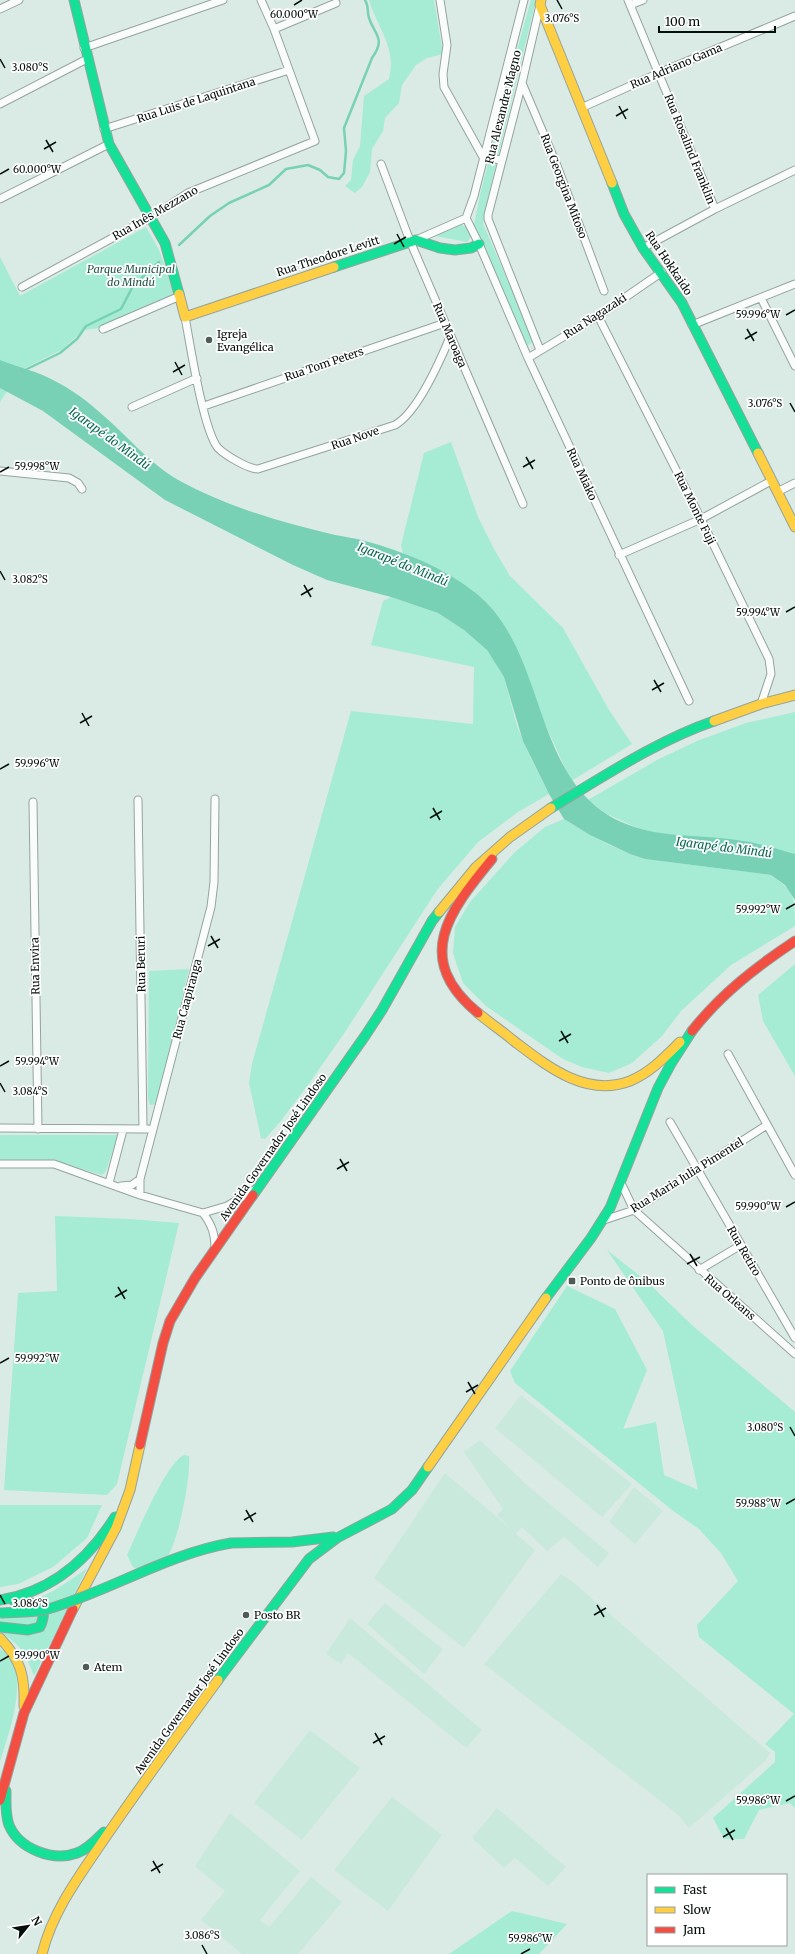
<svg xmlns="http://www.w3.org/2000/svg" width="795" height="1954" font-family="Merriweather,serif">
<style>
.built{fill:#cae9dd}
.green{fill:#a6ebd4}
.water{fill:#78d1b5}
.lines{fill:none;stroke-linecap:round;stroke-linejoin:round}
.stream{stroke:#78d1b5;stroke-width:2.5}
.street-casing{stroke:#95a39e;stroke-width:9}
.fast-casing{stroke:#95a39e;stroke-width:11}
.slow-casing{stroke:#95a39e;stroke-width:11}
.jam-casing{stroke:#95a39e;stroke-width:11}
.street{stroke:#f9fcfb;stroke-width:7}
.fast{stroke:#16e098;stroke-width:9}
.slow{stroke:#ffcf43;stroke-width:9}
.jam{stroke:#f24e42;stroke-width:9}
.fast-bridge-casing{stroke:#95a39e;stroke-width:11;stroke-linecap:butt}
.fast-bridge{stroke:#16e098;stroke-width:9}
.ticks{fill:none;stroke:#040e0a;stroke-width:1.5}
.poi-dot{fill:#4f5b56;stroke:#fff;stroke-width:1.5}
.labels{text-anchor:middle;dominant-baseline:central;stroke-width:3.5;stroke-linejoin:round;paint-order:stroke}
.street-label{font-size:11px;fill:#040e0a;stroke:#fff}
.park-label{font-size:11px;font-style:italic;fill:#235444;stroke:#fff}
.poi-label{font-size:11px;fill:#040e0a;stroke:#fff;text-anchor:start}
.water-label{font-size:12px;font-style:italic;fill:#046850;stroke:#fff}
.ticks-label{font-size:10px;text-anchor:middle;fill:#040e0a;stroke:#fff;stroke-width:3.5;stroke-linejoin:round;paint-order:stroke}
</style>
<rect width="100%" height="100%" fill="#d9ebe4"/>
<path class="built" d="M521,1395l111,89 -30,33 -107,-89z
M480,1440l48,46 81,67 -11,14 -34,-30 -17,14 -25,-24 -6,7 19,16 -71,98 -90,-70 71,-105 66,56 -14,-14 6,-6 -39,-57z
M634,1487l29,24 -28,33 -26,-22z
M561,1574l12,8 197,171 -5,8 -76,67 -12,-14 -193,-150z
M385,1603l58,46 -19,25 -57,-50z
M350,1618l132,112 -16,18 -118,-95 -7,11 -15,-10z
M310,1730l50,38 -58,72 -48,-37z
M392,1797l50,38 -54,76 -54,-41z
M497,1808l69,59 -18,19 -33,-28 -11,10 -32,-30z
M230,1813l70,58 -40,49 9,7 42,-50 31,25 -44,52h-56l-41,-34 24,-29 -30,-25z"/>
<path class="green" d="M369,0h65l9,54 -16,4 -11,7 -14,20 -3,18 -14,15 -2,13 -11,18 -2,23 -8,15 -7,6 -10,-7 6,-6 2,-20 7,-14 4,-50 25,-17c8,-31 -11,-50 -20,-79z
M531,0h5l-48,197 -5,27 51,117 -7,5 -48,-110 -6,-2 -6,8 -37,-7 26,-10h6l11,5 7,-35 30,-120z
M146,227l13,23 16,45 -76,33 -15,2 -23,20 -40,20 -21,32v-145l20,39z
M451,442l27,75 16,32 16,27 53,52 46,82 23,34 -61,37 -30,-66 -15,-44 -43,-72 -41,-28 -39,-18 -2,-8 23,-92z
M391,597l47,16 26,17 23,20 17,27 13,49 12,28 20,40 -31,18 -40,30 -41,48 -92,142 -37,53 -28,37 -15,17 -4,-1 -12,-55 3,-19 99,-353 122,13 1,-57 -103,-22 12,-44z
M795,712v142l-57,-14 -47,-3 -45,-5 -41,-19 -17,-13 69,-40 40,-19 49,-18z
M564,819c25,16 52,31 81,40l126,16c24,17 24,22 24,51l-64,39 -50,46 -19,25 -30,27 -23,10 -27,-6 -19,-8 -77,-53 -23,-23 -10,-30 2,-26 15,-25 45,-50 30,-25z
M795,964v112l-32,-55 -5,-26z
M189,969l-32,135 -7,1 -2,-7 1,-127z
M0,1135h118l-12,36 -4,4 -45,-13 -57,-1z
M55,1216l74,3 50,4 -62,261 -10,11 -103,-5 14,-197 39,-2z
M607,1250l38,30 48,46 102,86v396l-5,-5 -31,7 -15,29h-20l-11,-21 62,-56v-10l-10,-8 29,-30 -95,-77 -2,-12 41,-44 -17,-28 -22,-24 -27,-19 -157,-127 -5,-12 57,-85 48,23 32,61 -24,59 33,-7 8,53 34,15 -35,-159z
M184,1455l5,1c2,21 -11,91 -25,106 -4,5 -12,9 -18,12l-13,-7 -6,-12c10,-21 38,-91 57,-100z
M0,1505h102l-15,33 -34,29 -35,17 -18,3z
M87,1568l-53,108c-8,-22 -13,-31 -34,-44v-23c33,-4 61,-21 87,-41z
M0,1649c34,20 8,85 0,113z
M512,1911l55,13 -28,30h-90z"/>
<path class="water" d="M0,360c15,6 32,10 47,17 17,8 36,20 50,33 28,23 51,53 83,71 48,26 103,42 155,54 10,2 20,3 30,6 38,10 77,26 108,50 76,57 56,187 146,230 39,18 77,13 118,19 19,2 39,9 58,14v46l-10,-15 -14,-10 -126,-16 -15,-5 -40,-19 -26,-16 -15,-25 -26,-53 -19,-64 -17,-27 -23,-20 -26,-17 -47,-16 -64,-17 -34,-15 -128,-65 -122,-89 -43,-23z"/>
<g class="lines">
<path class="stream" d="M179,245l31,-29 19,-13 40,-18 17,-16 22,-4 12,5 8,7 11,2 5,-6 2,-22 -2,-23 28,-70c14,-20 3,-22 -3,-40 -2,-6 0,-12 -4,-18
M25,370l35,-17 17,-14 9,-13 35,-17 12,-23 26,-24"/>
<g class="street-casing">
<path id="street" d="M440,0l7,45 -4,29 1,13 39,70 18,3
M524,0l-50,196 -8,22 13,26 49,114 161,343
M628,0l87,209
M540,5l-18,78 -34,132v4l52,131
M630,5l13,-5
M0,9l19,-9
M274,29l62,-26
M84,48l139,-48
M522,83l34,80 48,128
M0,104l87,-45
M581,108l78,-35 136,-57
M104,129l185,-59
M381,164l29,77 113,263
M0,199l109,-55
M416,240l50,-22
M643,248l72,-39 80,-39
M22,287l129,-70 37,-24 127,-52 -41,-112 -13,-29
M761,298l34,68
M598,316l103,203 68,140 2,15 -10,30
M185,317c5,26 18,113 33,131 7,7 30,21 40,21l137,-44c23,-13 45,-64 55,-88
M692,325l103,-41
M103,329l77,-33
M528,358l70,-42 64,-44
M204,406l241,-83
M132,407l65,-29
M0,471l69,7 9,5 4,6
M777,492l18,-9
M619,555l82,-36 70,-38
M138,800l5,328
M33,802l5,327
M728,1054l67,121
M670,1122l125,216
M0,1128l148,1
M0,1164h54l86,31 63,18 24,-7 29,-17
M109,1183l14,-53
M622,1185l12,25 161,144
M121,1186l11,-1 8,-6
M140,1195v-16l71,-272 3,-25 1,-83
M203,1213c9,12 12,21 12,36
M604,1220l30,-10 133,-85
M699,1270l42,-25"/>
</g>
<g class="fast-casing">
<path id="fast" d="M74,0l35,144 56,99 14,51
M612,183l12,31 19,34 39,55 76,150
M334,267l82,-27 24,8 15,2 16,-2 8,-4
M551,808c52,-31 105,-67 163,-87
M253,1195l112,-159 17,-26 50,-89 7,-9
M546,1298l45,-60 19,-30 48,-120 14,-26 20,-31
M231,1543l61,-1 41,-5
M0,1600c51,-8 88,-40 115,-83
M0,1627l28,3 12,-3c11,-24 -8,-25 -27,-27
M218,1680l91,-121 28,-21 55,-29 20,-19 16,-23
M6,1791c0,11 -1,23 3,34 10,24 44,37 68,28 11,-4 19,-13 27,-21"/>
</g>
<g class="slow-casing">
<path id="slow" d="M541,0l-1,5 72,178
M179,294l6,23 149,-50
M758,453l37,74
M714,721l47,-17 34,-9
M439,912l37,-45 34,-30 41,-29
M478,1013c12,10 24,18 36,28 33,25 72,57 116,40 20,-8 35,-24 50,-39
M428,1467l118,-169
M73,1609l43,-81 14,-38 10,-45
M0,1638c21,22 25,38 24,68
M42,1954c11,-44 38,-79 63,-116 37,-54 75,-106 113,-158"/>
</g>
<g class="jam-casing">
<path id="jam" d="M478,1013c-66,-54 -29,-102 14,-154
M692,1031c29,-37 64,-64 103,-90
M140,1445l23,-102 7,-22 25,-43 58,-83
M0,1800l24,-87 49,-104"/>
</g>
<use href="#street" class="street"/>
<use href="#fast" class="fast"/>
<use href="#slow" class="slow"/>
<use href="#jam" class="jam"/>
<g class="fast-bridge-casing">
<path id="fast-bridge" d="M0,1613c15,-1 34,0 48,-4 62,-18 119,-55 183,-66"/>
</g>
<use href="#fast-bridge" class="fast-bridge"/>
</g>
<path class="ticks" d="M557,0l5,9M294,5l8,-5M0,59l5,9M619,106l7,13M616,116l12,-7M46,140l7,12M44,149l12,-7M0,174l9,-5M397,234l7,13M394,244l12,-7M786,315l9,-5M747,329l7,12M745,339l12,-7M175,362l7,13M173,372l12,-7M790,403l5,9M526,457l7,12M523,467l12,-7M0,472l9,-5M0,571l5,9M304,585l7,12M301,595l12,-7M786,612l9,-5M654,680l7,12M652,690l12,-7M82,713l7,13M80,723l12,-7M0,769l9,-5M433,808l7,12M430,818l12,-7M786,909l9,-5M211,936l7,12M208,946l12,-7M561,1031l7,12M559,1041l12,-7M0,1066l9,-5M0,1083l5,9M340,1159l7,12M337,1169l12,-7M786,1207l9,-5M690,1254l7,12M687,1264l13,-7M118,1287l7,12M115,1297l12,-7M0,1363l9,-5M468,1382l7,12M466,1392l12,-7M790,1427l5,9M786,1504l9,-5M246,1510l7,12M244,1520l12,-7M0,1595l5,9M597,1605l7,12M594,1615l12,-7M0,1661l9,-5M375,1733l7,12M373,1743l12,-7M786,1801l9,-5M726,1828l7,12M723,1837l12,-7M153,1861l7,12M151,1871l12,-7M202,1945l5,9M521,1954l9,-5"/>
<g class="poi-dot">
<circle cx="209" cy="340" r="4"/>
<rect x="568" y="1277" width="8" height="8" rx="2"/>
<circle cx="246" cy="1615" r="4"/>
<circle cx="86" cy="1667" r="4"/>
</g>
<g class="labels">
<g class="street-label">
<text transform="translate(676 66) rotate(-23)">Rua Adriano Gama</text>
<text transform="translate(196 100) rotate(-18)">Rua Luis de Laquintana</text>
<text transform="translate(503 107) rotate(-76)">Rua Alexandre Magno</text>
<text transform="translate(690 149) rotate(68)">Rua Rosalind Franklin</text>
<text transform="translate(564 186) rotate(69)">Rua Georgina Mitoso</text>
<text transform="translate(155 213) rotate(-30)">Rua Inês Mezzano</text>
<text transform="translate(328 256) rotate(-18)">Rua Theodore Levitt</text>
<text transform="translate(669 263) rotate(56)">Rua Hokkaido</text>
<text transform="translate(595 316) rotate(-33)">Rua Nagazaki</text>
<text transform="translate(450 335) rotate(67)">Rua Maroaga</text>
<text transform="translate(324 364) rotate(-19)">Rua Tom Peters</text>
<text transform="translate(355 438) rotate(-19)">Rua Nove</text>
<text transform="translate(582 474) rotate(65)">Rua Miako</text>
<text transform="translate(695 508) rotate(64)">Rua Monte Fuji</text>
<text transform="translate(141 964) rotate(-91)">Rua Beruri</text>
<text transform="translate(35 966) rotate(-91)">Rua Envira</text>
<text transform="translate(187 999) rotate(-75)">Rua Caapiranga</text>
<text transform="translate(273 1147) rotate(-55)">Avenida Governador José Lindoso</text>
<text transform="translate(687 1175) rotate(-32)">Rua Maria Julia Pimentel</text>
<text transform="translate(744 1251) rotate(60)">Rua Retiro</text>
<text transform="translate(730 1297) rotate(41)">Rua Orleans</text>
<text transform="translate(189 1701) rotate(-54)">Avenida Governador José Lindoso</text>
</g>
<g class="park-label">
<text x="131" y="269">Parque Municipal<tspan x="131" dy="13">do Mindú</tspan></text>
</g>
<g class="poi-label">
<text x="217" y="334">Igreja<tspan x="217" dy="13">Evangélica</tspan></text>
<text x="580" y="1281">Ponto de ônibus</text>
<text x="254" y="1615">Posto BR</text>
<text x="94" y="1667">Atem</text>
</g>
<g class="water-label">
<text transform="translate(110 438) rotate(36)">Igarapé do Mindú</text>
<text transform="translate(403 564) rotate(22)">Igarapé do Mindú</text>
<text transform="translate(724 847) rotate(7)">Igarapé do Mindú</text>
</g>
</g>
<g class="ticks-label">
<text x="294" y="18">60.000°W</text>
<text x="562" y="22">3.076°S</text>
<text x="30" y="71">3.080°S</text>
<text x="37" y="173">60.000°W</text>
<text x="758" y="318">59.996°W</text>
<text x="765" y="407">3.076°S</text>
<text x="37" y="470">59.998°W</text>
<text x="30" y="583">3.082°S</text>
<text x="758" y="616">59.994°W</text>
<text x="37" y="767">59.996°W</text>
<text x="758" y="913">59.992°W</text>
<text x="37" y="1065">59.994°W</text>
<text x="30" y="1095">3.084°S</text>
<text x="758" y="1210">59.990°W</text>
<text x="37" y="1362">59.992°W</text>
<text x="765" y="1431">3.080°S</text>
<text x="758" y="1507">59.988°W</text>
<text x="30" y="1607">3.086°S</text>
<text x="37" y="1659">59.990°W</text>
<text x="758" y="1804">59.986°W</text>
<text x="202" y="1939">3.086°S</text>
<text x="530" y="1942">59.986°W</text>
</g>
<rect x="647" y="1874" width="140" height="72" fill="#ffffff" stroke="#9b9f9d"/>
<rect x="655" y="1887" width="20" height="6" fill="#16e098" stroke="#9b9f9d"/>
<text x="683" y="1894" font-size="12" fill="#040e0a">Fast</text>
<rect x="655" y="1907" width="20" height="6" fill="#ffcf43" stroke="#9b9f9d"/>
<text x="683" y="1914" font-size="12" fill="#040e0a">Slow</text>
<rect x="655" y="1927" width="20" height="6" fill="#f24e42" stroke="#9b9f9d"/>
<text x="683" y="1934" font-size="12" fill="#040e0a">Jam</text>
<g transform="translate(28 1926) rotate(60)" stroke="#ffffff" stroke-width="3" paint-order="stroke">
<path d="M0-3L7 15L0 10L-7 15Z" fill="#040e0a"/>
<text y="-6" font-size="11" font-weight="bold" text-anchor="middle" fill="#040e0a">N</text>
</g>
<path d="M659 26v6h116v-6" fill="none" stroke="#040e0a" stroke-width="2"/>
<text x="665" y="26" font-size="12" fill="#040e0a" stroke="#ffffff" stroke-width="3" paint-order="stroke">100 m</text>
</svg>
